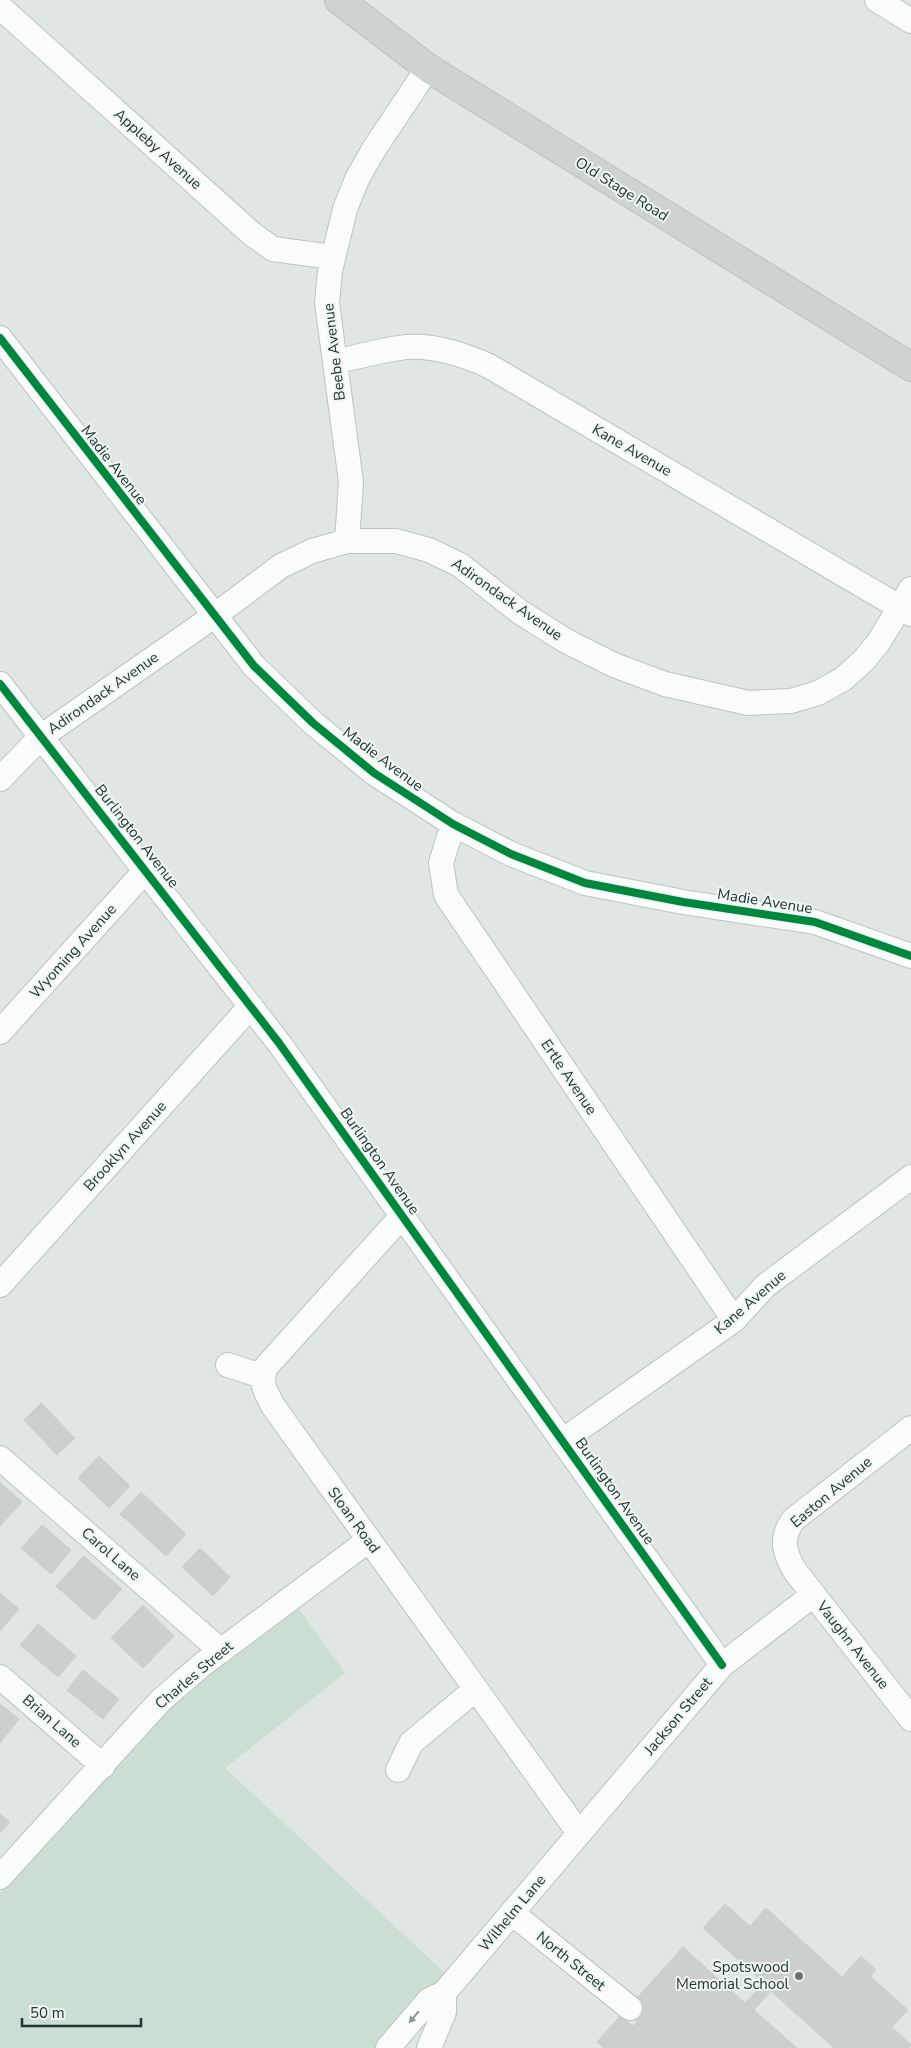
<svg xmlns="http://www.w3.org/2000/svg" width="911" height="2048" font-family="'Nunito Sans',sans-serif">
<style>
.green{fill:#cbded4}
.building{fill:#cbcfce;stroke:#c9cfcd}
.lines{fill:none;stroke-linecap:round;stroke-linejoin:round}
.minor-casing{stroke:#bdc3c1;stroke-width:26}
.major-casing{stroke:#bbc3c1;stroke-width:30}
.minor{stroke:#fafbfb;stroke-width:24}
.major{stroke:#ccd3d2;stroke-width:28}
.cycleway-casing{stroke:#eef5f3;stroke-width:11}
.cycleway{stroke:#00873e;stroke-width:8}
.oneway{fill:#8e9897}
.poi-dot{fill:#647471;stroke:#eef5f3;stroke-width:2}
.labels{text-anchor:middle;dominant-baseline:central;stroke-width:4;stroke-linejoin:round;paint-order:stroke}
.street-label{font-size:15px;fill:#223633;stroke:#eef5f3}
.poi-label{font-size:15px;fill:#223633;stroke:#eef5f3;text-anchor:end}
</style>
<rect width="100%" height="100%" fill="#e0e6e4"/>
<path class="green" d="M293,1601l52,72 -120,95 221,206 -71,74h-375v-155l171,-198z"/>
<path class="building" d="M41,1403l34,35 -18,17 -33,-35z
M99,1456l31,30 -21,22 -31,-30z
M0,1482l22,20 -22,24z
M141,1492l45,42 -20,22 -46,-42z
M42,1525l29,25 -20,24 -30,-26z
M200,1548l30,29 -17,19 -31,-29z
M84,1556l38,33 -28,31 -38,-34z
M0,1593l19,16 -19,22z
M143,1605l31,31 -31,32 -32,-30z
M38,1624l38,32 -18,21 -38,-32z
M83,1670l36,29 -16,20 -36,-29z
M0,1704l19,15 -19,24z
M0,1814l10,8 -10,11z
M725,1904l25,22 16,-18 76,69 19,-21 15,14 -6,6 38,34 -16,17 19,18 -3,3h-74l-63,-57 -17,19 43,38h-193l-7,-6 24,-27 12,11 4,-4 -4,-4 10,-12 -7,-7 47,-52 62,56 19,-20 -61,-55z"/>
<g class="lines">
<g class="minor-casing">
<path id="minor" d="M877,0l34,21
M0,7l252,227 21,15 59,8
M0,338l254,328 59,57 61,50 79,51 58,30 74,29 98,19 132,20 96,34
M335,362c21,-5 43,-11 64,-14 31,-5 63,6 90,18l422,248
M347,541l4,-59 -24,-179 3,-32 15,-62 12,-30 17,-30 54,-81
M0,684l279,359 443,622
M0,779l42,-43 172,-120 67,-50 31,-15 35,-10h49l33,9 31,15 60,47 46,29 48,24 51,19 83,19 43,-2 27,-8 25,-14 21,-19 14,-17 33,-54
M453,824l-12,39 5,32 288,425
M0,1032l146,-162
M402,1216l-136,151c-7,16 0,25 7,39l306,427
M0,1285l250,-278
M228,1365l34,11
M911,1428l-118,92c-13,19 -9,32 2,51l116,148
M562,1441l172,-121 31,-34 146,-109
M0,1458l221,193
M0,1677l103,89
M398,1770l13,-27 65,-54
M0,1877l161,-177 42,-36 166,-124
M512,1913l118,95
M388,2048l41,-48 15,-7 278,-328 91,-70
M429,2048l15,-36v-19"/>
</g>
<g class="major-casing">
<path id="major" d="M339,0l89,68 483,299"/>
</g>
<use href="#minor" class="minor"/>
<use href="#major" class="major"/>
<g class="cycleway-casing">
<path id="cycleway" d="M0,338l254,328 59,57 61,50 79,51 58,30 74,29 98,19 132,20 96,34
M0,684l279,359 443,622"/>
</g>
<use href="#cycleway" class="cycleway"/>
</g>
<defs><path id="oneway-solid" d="M-6-.8H1V-3.2L6.5 0L1 3.2V.8H-6Z" transform="scale(1.25)"/></defs>
<use class="oneway" href="#oneway-solid" transform="translate(414 2017) rotate(130)"/>
<circle class="poi-dot" cx="799" cy="1976" r="5"/>
<g class="labels">
<g class="street-label">
<text transform="translate(158 149) rotate(42)">Appleby Avenue</text>
<text transform="translate(622 189) rotate(32)">Old Stage Road</text>
<text transform="translate(334 352) rotate(-97)">Beebe Avenue</text>
<text transform="translate(632 450) rotate(30)">Kane Avenue</text>
<text transform="translate(114 465) rotate(52)">Madie Avenue</text>
<text transform="translate(507 599) rotate(35)">Adirondack Avenue</text>
<text transform="translate(103 693) rotate(-35)">Adirondack Avenue</text>
<text transform="translate(383 759) rotate(37)">Madie Avenue</text>
<text transform="translate(137 836) rotate(52)">Burlington Avenue</text>
<text transform="translate(765 901) rotate(9)">Madie Avenue</text>
<text transform="translate(73 951) rotate(-48)">Wyoming Avenue</text>
<text transform="translate(569 1077) rotate(56)">Ertle Avenue</text>
<text transform="translate(125 1146) rotate(-48)">Brooklyn Avenue</text>
<text transform="translate(380 1161) rotate(55)">Burlington Avenue</text>
<text transform="translate(750 1302) rotate(-41)">Kane Avenue</text>
<text transform="translate(615 1491) rotate(55)">Burlington Avenue</text>
<text transform="translate(831 1492) rotate(-40)">Easton Avenue</text>
<text transform="translate(354 1520) rotate(54)">Sloan Road</text>
<text transform="translate(111 1554) rotate(41)">Carol Lane</text>
<text transform="translate(853 1645) rotate(52)">Vaughn Avenue</text>
<text transform="translate(194 1675) rotate(-40)">Charles Street</text>
<text transform="translate(678 1716) rotate(-50)">Jackson Street</text>
<text transform="translate(52 1721) rotate(41)">Brian Lane</text>
<text transform="translate(512 1913) rotate(-50)">Wilhelm Lane</text>
<text transform="translate(571 1961) rotate(39)">North Street</text>
</g>
<g class="poi-label">
<text x="789" y="1967">Spotswood<tspan x="789" dy="17">Memorial School</tspan></text>
</g>
</g>
<path d="M22 2018v8h119v-8" fill="none" stroke="#223633" stroke-width="2.5"/>
<text x="30" y="2018" font-size="15" fill="#223633" stroke="#eef5f3" stroke-width="4" paint-order="stroke">50 m</text>
</svg>
